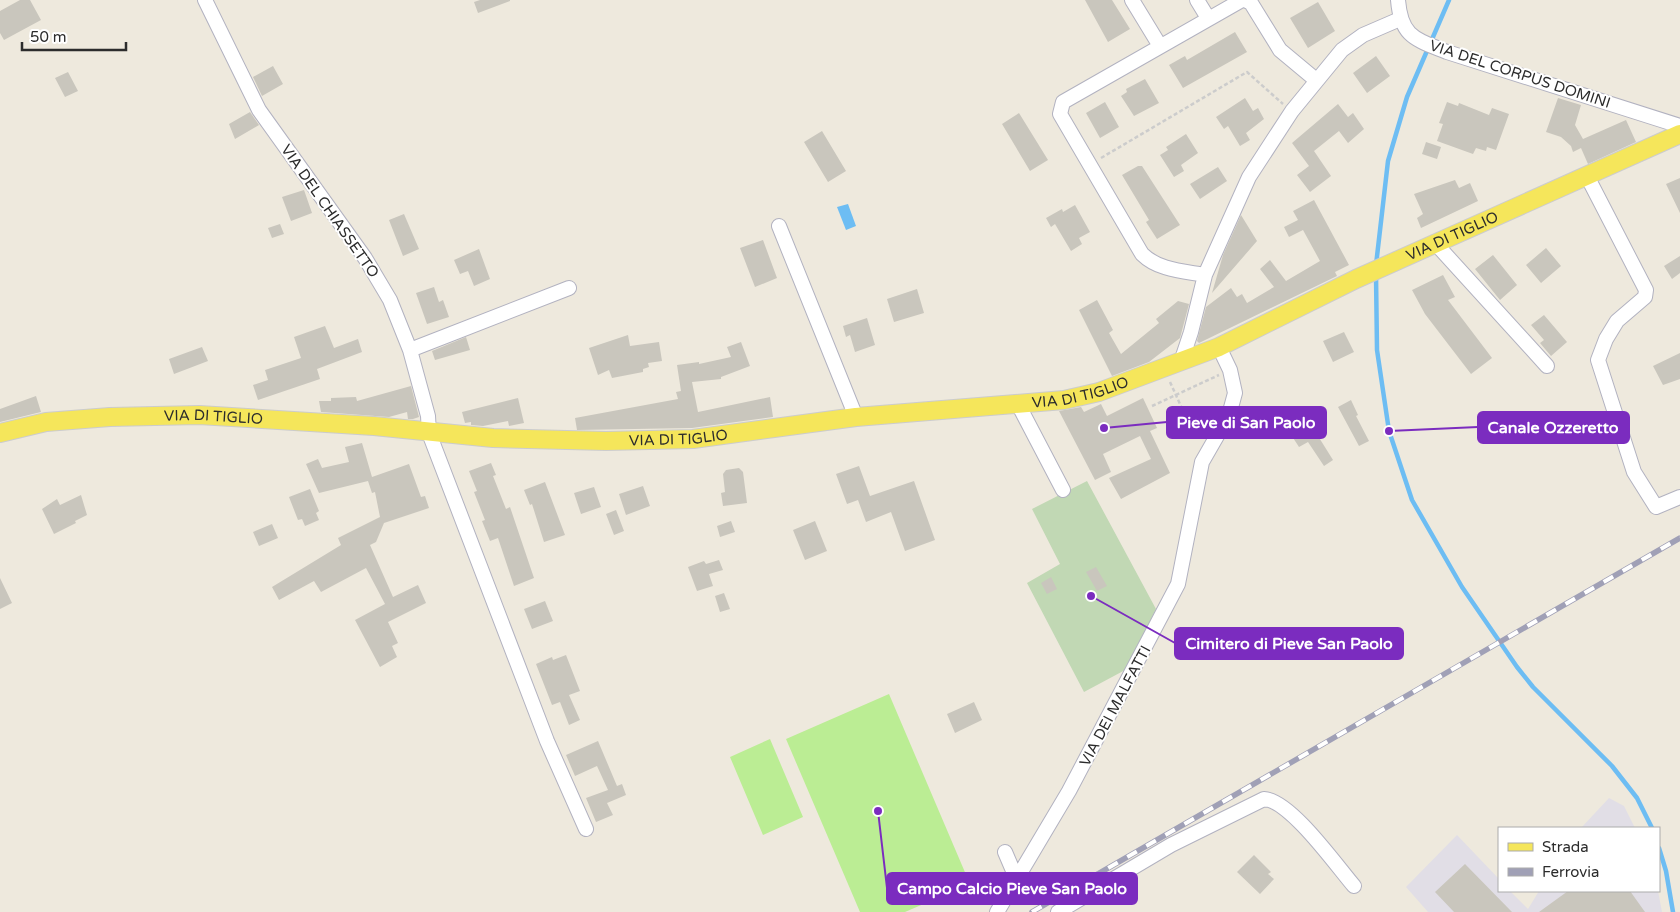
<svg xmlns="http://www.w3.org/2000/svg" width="1680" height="912" font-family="'Varela Round',sans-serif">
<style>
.industrial{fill:#e1dee6}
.cemetery{fill:#c1d8b4}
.pitch{fill:#bbed94}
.water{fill:#6dbdf3}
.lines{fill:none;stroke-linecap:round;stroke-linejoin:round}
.stream{stroke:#6dbdf3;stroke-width:4.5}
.building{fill:#c9c6bd}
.minor-casing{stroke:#b2b2c0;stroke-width:16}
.major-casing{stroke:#ccc;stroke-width:20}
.path{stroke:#ccc;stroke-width:2.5;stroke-dasharray:4 2.5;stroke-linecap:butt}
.minor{stroke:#fff;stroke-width:14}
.major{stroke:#f5e65b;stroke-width:18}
.rail-casing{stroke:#a0a0b6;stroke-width:5.5}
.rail{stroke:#fff;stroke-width:4;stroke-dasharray:11;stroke-linecap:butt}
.labels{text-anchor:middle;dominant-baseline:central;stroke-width:4;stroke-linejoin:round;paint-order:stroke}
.street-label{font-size:15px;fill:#2c2c2c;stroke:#fff}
.leader{fill:none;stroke:#7b2cbf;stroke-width:2}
.callout-dot{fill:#7b2cbf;stroke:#fff;stroke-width:2}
.callout{fill:#7b2cbf;stroke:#7b2cbf;stroke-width:2}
.callout-label{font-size:16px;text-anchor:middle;font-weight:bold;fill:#fff}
</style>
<rect width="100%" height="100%" fill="#eee9dd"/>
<path class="industrial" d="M1609,798l15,8 11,22h-54z
M1457,835l42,44v12h11l18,18 11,-18h119l4,21h-234l-22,-25z"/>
<path class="cemetery" d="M1087,481l69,128 -29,60 -43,23 -57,-109 33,-19 -28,-55z"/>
<path class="pitch" d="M889,694l81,190 -65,28h-45l-74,-173z
M770,739l33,78 -40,18 -33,-78z"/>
<path class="water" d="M848,204l8,22 -10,4 -9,-23z"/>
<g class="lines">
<path class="stream" d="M1376,265l12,-104 19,-64 42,-97
M1376,275l1,75 12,81 23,69 50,87 55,80 16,20 79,79 25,32 15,30
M1659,848l7,23 7,41"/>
</g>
<path class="building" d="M20,0h10l11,20 -37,20 -4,-7v-22z
M480,0h30v1l-32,12 -4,-11z
M1085,0h27l18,29 -22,13z
M1318,2l17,29 -27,17 -18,-30z
M1235,32l12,20 -64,36 -14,-23 16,-9 2,4z
M1376,56l14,20 -23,17 -14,-20z
M273,66l10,18 -21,12 -9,-19z
M68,72l10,19 -13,6 -10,-19z
M1145,79l14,24 -25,13 -13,-20 6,-4 -1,-3z
M1245,98l8,13 5,-3 6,11 -18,14 4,7 -10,6 -12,-20 -4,3 -8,-12z
M1558,98l23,7 -6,20 8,14 43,-19 10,22 -48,22 -7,-16 -8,4 -2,-6 -10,-9 -15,-5z
M1105,102l14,25 -19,11 -14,-25z
M1447,102l11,4 1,-3 30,12 3,-7 17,6 -13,36 -9,-3 -1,4 -10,-3 -3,6 -36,-13 6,-17 -4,-1z
M1338,104l10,13 5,-4 11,16 -16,14 -9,-12 -25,20 17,25 -21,16 -13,-17 12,-9 -17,-23z
M250,112l9,13 -24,14 -6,-15z
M1019,113l29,47 -18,11 -28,-47z
M822,131l24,40 -18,11 -24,-40z
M1186,134l12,19 -17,12 3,6 -10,6 -14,-22 8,-5 -2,-3z
M1426,142l15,5 -4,12 -15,-5z
M1138,166h4l38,59 -23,14 -11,-17 3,-2 -27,-45z
M1218,167l9,14 -27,18 -10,-15z
M1680,178v35l-14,-29z
M1455,180l4,8 11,-5 8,18 -57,27 -4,-10 6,-4 -9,-20z
M304,190l8,23 -21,8 -9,-24z
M1314,200l35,65 -14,7 2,4 -138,67 -2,-2 9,-34 25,-19 6,9 5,-3 5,9 27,-16 -14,-18 10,-9 16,21 34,-20 -17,-31 -14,7 -5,-10 14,-7 -5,-9z
M1075,205l15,27 -11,6 3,6 -11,7 -16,-27 -4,3 -5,-9 16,-9 1,3z
M404,214l15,35 -16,7 -14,-36z
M1241,215l16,26 -45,52 11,-38z
M280,224l4,10 -12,4 -4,-10z
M763,240l14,38 -22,9 -15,-39z
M1546,248l15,18 -20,17 -15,-18z
M479,249l11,30 -16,7 -6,-15 -8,3 -6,-14z
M1493,255l24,30 -17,15 -25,-31z
M1680,256v17l-8,6 -8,-13z
M1443,275l12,22 -7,3 44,58 -21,16 -46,-60 -13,-24z
M434,287l5,15 4,-2 6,17 -22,7 -11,-31z
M917,289l7,24 -30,9 -7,-23z
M1097,300l16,30 -4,3 12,21 38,-31 -3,-4 22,-18 11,3 -9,34 -31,24 -37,14 -33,-66z
M1544,315l23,27 -16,14 -11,-13 4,-3 -13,-15z
M867,318l8,27 -20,7 -5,-17 -4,2 -3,-11z
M325,326l9,22 24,-9 4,13 -45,17 3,10 -62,21 -5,-15 15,-5 -3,-10 36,-12 -7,-21z
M1344,332l10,20 -21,10 -10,-21z
M628,335l2,11 29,-4 3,19 -14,2 1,4 -6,2v3l-31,6 -3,-8 -11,5 -9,-27z
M466,337l4,13 -35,10 -3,-9z
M741,342l9,24 -29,11v2l-29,3 6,30 72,-15 3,20 -81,11 -115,2 -2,-12 103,-19 -2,-7 5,-1 -4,-26 22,-3v2l32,-7 -4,-10z
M202,347l6,14 -34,13 -5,-15z
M1680,353v26l-17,6 -10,-19z
M411,386l8,31 -6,2h-5l-1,-7 -18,5 -68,-5 -2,-11h12v-3l25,-1 1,4z
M36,396l5,16 -41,10v-13z
M518,398l6,25 -15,3 -1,-5 -25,5 -12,-1v-3l-6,1 -3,-11z
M1143,398l14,30 -7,3 20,42 -49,26 -12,-21 42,-19 -11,-23 -37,18 8,18 -16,8 -36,-69 22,-4 3,5 17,-8 6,12z
M1351,400l7,15 -2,1 13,25 -10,5 -21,-39z
M1303,412l30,48 -9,6 -16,-24 -9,5 -15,-23z
M362,443l10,34 37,-13 12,33 4,-1 4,12 -45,15 -8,19 -6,3 23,52 25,-12 8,18 -38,19 10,21 -6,3 5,11 -17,10 -25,-47 30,-16 -19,-36 -45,24 -7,-11 -35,19 -7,-13 69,-42 -3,-7 42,-21 -5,-25 -3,1 -4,-12 -49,12 -13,-29 12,-5 4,9 27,-6 -4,-15z
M491,463l5,12 -3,1 13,33 4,-2 24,71 -20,8 -16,-48 -8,3 -8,-20 3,-1 -11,-28 3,-1 -8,-20z
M859,466l11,30 44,-15 21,59 -30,11 -14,-39 -25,10 -8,-22 -11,4 -11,-30z
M739,468l4,4 4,31 -24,3 -2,-13 4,-1 -2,-18 3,-4z
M545,482l20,53 -21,7 -12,-38 -2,1 -6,-15z
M643,486l7,20 -24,9 -7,-21z
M594,487l7,20 -20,7 -7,-21z
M310,489l9,22 -3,2 3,7 -14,6 -3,-7 -4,1 -9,-23z
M81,495l6,20 -12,6 1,2 -22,11 -12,-25 15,-10 3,6z
M616,510l8,21 -10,4 -8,-21z
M731,521l4,11 -15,5 -3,-11z
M815,521l12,30 -22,9 -12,-30z
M272,524l6,14 -19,8 -6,-14z
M719,560l4,10 -14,4 4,12 -16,5 -9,-24 16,-6 2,3z
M1096,567l11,19 -10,5 -11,-19z
M1051,577l6,12 -10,5 -6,-11z
M0,578l12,25 -12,6z
M724,593l6,16 -10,3 -5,-16z
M545,601l8,20 -21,8 -8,-20z
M566,655l14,36 -11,4 11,25 -11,5 -9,-23 -8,3 -16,-41 16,-7 1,3z
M974,702l8,18 -27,13 -8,-19z
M598,741l19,45 5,-2 4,11 -19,8 6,12 -17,7 -10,-24 22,-8 -11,-24 -22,10 -9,-21z
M1254,855l17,17 -3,2 6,5 -14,15 -23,-22z
M1465,864l47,48h-58l-19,-20z
M1568,891h62l15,21h-106z"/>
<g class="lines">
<g class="minor-casing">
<path id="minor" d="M205,0l54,110 106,148 25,42 20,50 18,66 1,17 118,308 39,88
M1132,0l28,46
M1197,0l11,18
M1245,0l6,3 29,47 36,30
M1398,0c3,37 17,39 49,52l233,74
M1587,176l59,114 -1,7 -28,24 -11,18 -8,21 36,112 22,35 24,-10
M779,226l77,191
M1436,244l111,122
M1205,275c-22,-4 -47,-5 -63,-21l-82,-140 3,-12 179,-102
M410,350l159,-62
M1181,362l10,-30 14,-57 44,-98 43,-66 50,-61 21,-15 37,-16
M1018,404l45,86
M1005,852l12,28
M997,912l72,-121 109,-207 24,-122 27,-47 6,-22 -5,-23 -11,-23
M1058,912l113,-67 93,-46c26,1 72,66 90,87"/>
</g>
<g class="major-casing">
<g id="major">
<path id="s1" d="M0,433l46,-11 64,-5 89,-2 175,11 119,12 113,3 87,-2 163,-22 208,-17 35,-8 120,-45 137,-68 324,-145"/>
</g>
</g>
<path class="path" d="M1101,158l146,-86 36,32
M1170,382l20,44
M1152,406l67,-31"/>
<use href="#minor" class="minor"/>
<use href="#major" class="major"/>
<g class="rail-casing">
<path id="rail" d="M1032,912l648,-374"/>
</g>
<use href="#rail" class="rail"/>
</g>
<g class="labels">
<g class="street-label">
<text transform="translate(1520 74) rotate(18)">VIA DEL CORPUS DOMINI</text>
<text transform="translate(330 211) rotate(55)">VIA DEL CHIASSETTO</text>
<text stroke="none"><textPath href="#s1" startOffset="1491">VIA DI TIGLIO</textPath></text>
<text stroke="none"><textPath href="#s1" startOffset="1086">VIA DI TIGLIO</textPath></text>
<text stroke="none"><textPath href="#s1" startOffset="215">VIA DI TIGLIO</textPath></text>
<text stroke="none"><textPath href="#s1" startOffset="681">VIA DI TIGLIO</textPath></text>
<text transform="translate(1115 706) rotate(-62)">VIA DEI MALFATTI</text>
</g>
</g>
<path class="leader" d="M1104 428L1167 422M1389 431L1478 427M1091 596L1175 643M878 811L887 888"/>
<g class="callout-dot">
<circle cx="1104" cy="428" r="5"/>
<circle cx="1389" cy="431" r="5"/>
<circle cx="1091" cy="596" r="5"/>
<circle cx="878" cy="811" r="5"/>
</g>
<g class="callout">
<rect x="1167" y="407" width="159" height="31" rx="5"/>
<rect x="1478" y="412" width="151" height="31" rx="5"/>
<rect x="1175" y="628" width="228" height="31" rx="5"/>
<rect x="887" y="873" width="250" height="31" rx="5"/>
</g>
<g class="callout-label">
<text x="1246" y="428">Pieve di San Paolo</text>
<text x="1553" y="433">Canale Ozzeretto</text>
<text x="1289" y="649">Cimitero di Pieve San Paolo</text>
<text x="1012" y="894">Campo Calcio Pieve San Paolo</text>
</g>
<rect x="1498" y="827" width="162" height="65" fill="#ffffff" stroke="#ababab"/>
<rect x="1508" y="843" width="25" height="8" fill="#f5e65b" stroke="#ababab"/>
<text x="1542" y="852" font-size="15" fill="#2c2c2c">Strada</text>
<rect x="1508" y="868" width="25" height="8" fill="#a0a0b6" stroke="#ababab"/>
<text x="1542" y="877" font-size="15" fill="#2c2c2c">Ferrovia</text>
<path d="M22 42v8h104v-8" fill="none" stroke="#2c2c2c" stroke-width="2.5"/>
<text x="30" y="42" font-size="15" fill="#2c2c2c" stroke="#ffffff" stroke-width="4" paint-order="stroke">50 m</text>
</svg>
